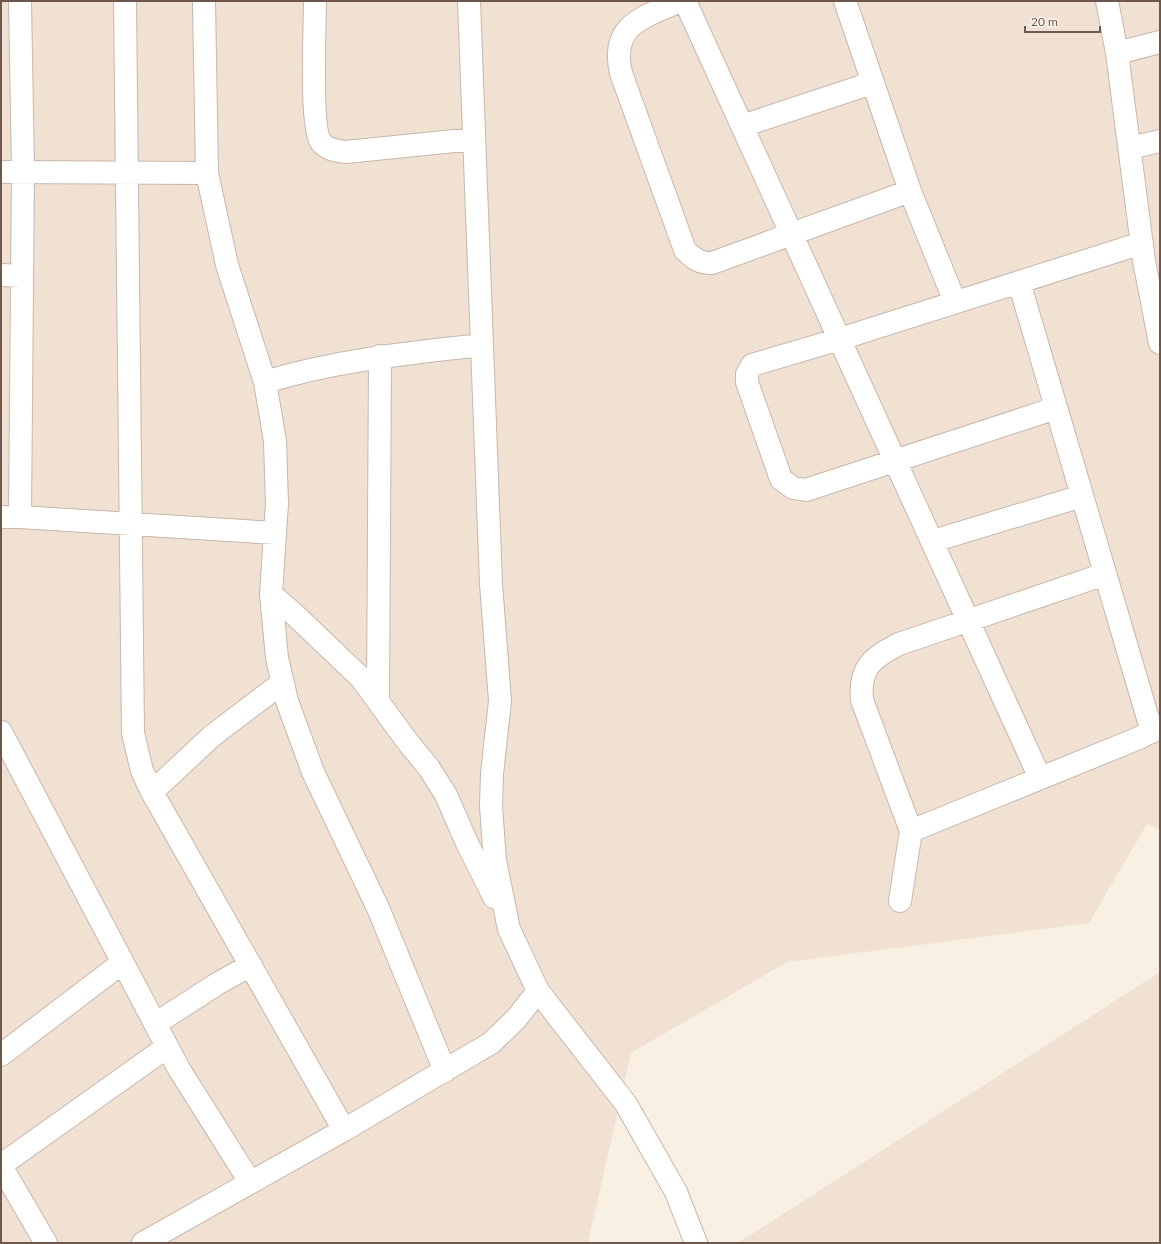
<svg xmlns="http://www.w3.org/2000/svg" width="1161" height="1244" font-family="Lato,sans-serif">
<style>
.residential{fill:#f0e1d3}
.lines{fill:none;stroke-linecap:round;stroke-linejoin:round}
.street-casing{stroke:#c8b7ac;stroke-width:24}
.street{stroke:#fff;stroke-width:22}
</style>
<rect width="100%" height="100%" fill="#f9f0e4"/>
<path class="residential" d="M1,1h1159v828l-13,-5 -58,99 -302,39 -156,91 -43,190h-587z
M1160,972v271h-422z"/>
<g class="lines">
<g class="street-casing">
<path id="street" d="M125,1l8,732 9,38 10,21 192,338
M204,1l3,172 20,92 38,117 10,59 2,63 -6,90 24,21 66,63 46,63 22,27 17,27 21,48 27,54
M315,1c0,23 -5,127 6,141 6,8 16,9 25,10l128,-13
M469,1l22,583 9,117 -8,73 -1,32 4,55 14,68 29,62 88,113 50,88 20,51
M680,1c-37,17 -70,23 -59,72l64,177c9,9 14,13 27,13l198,-72
M685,1l355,777
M845,1l65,190 45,111
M1107,1l10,52 27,208 16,82
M1117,53l43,-11
M742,126l130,-43
M1130,148l30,-7
M1,172l206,1
M1,275l21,1
M1019,282l133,450
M265,382c71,-22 144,-29 217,-37
M1056,408l-250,82 -13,-2 -12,-9 -34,-97v-8l5,-9 88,-26 302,-96
M1,517h19l3,-347 -3,-169
M20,517l255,16
M933,541l149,-45
M271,594l6,64 10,43 26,71 65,136 67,163
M378,701l2,-345
M1,732l178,337 71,113
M152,792l60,-56 71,-54
M911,831l-49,-131c-3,-33 10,-42 37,-56l206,-70
M900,901l11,-70 228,-93 21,-11
M155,1024l62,-40 34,-19
M1,1055l121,-92
M1,1165l166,-118
M1,1166l45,77
M143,1243l201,-113 147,-87 25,-24 22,-28"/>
</g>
<use href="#street" class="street"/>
</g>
<rect width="1161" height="1244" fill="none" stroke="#6e574d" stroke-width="4"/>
<path d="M1025 26v6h75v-6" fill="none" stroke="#6e574d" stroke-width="2"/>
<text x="1031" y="26" font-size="12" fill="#6e574d" stroke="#fcf4ea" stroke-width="3" paint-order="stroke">20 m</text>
</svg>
